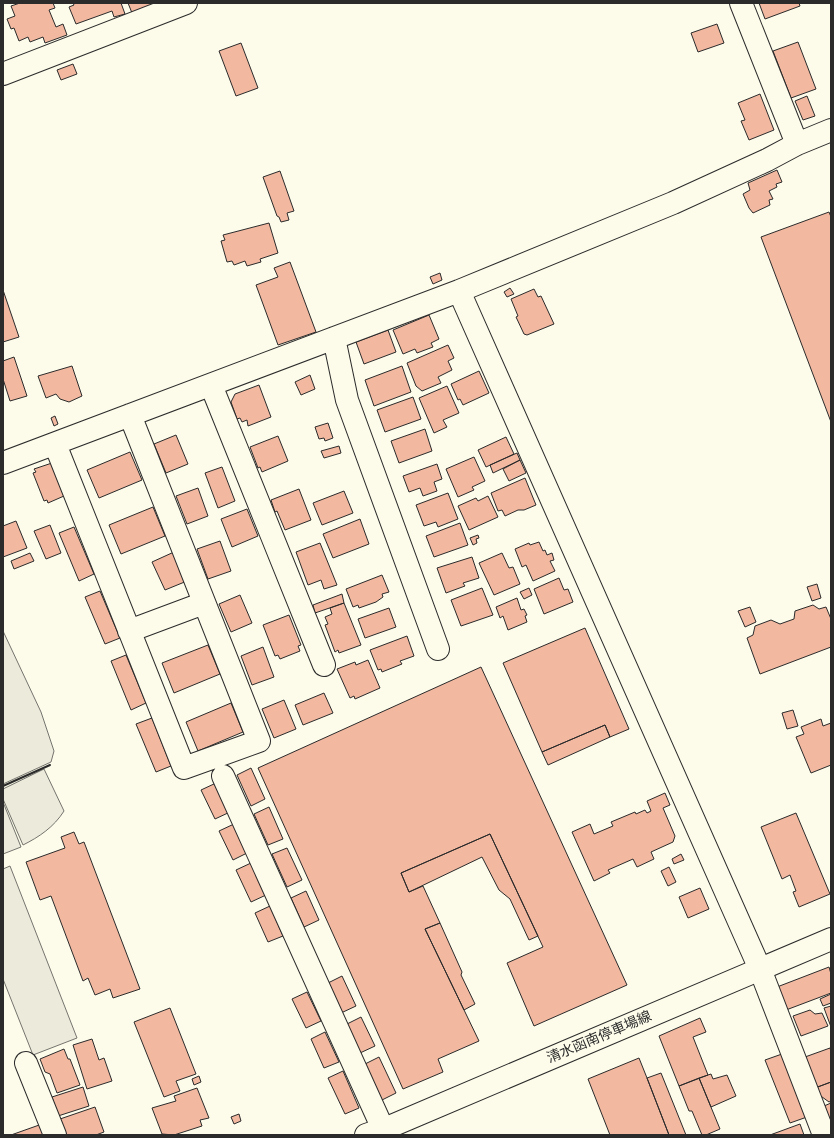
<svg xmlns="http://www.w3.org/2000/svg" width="834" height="1138" font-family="Rubik,'Noto Sans JP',sans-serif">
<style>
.green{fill:#ecebdb;stroke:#74746e}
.parking{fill:#eceadb;stroke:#74746e}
.building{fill:#f2b8a0;stroke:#2b2b2b}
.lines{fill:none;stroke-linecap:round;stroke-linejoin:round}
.minor-casing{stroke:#2b2b2b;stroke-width:24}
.major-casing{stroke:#2b2b2b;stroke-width:24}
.minor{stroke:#fdfbea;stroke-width:22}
.major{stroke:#fdfbea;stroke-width:22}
.wall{stroke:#2b2b2b;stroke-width:2}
.labels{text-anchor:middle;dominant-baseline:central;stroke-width:3;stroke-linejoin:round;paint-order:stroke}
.street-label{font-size:14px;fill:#2b2b2b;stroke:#fdfbea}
</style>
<rect width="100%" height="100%" fill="#fdfbea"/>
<path class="green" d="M44,769l20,42c-10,16 -25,26 -41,34l-20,-46v-10z"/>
<path class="parking" d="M3,631l38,81 13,39 -3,11 -48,22z
M3,802l18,45 -18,7z
M10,866l67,172 -44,17 -30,-76v-110z"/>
<path class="building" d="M20,3h33l2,5 -6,2 7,17 7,-3 4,11 -22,8 -2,-6 -13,5 -2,-5 -9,4 -5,-13 -3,1 -4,-10 8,-3 -4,-10z
M73,3h48l4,11 -11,3 -2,-6 -36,13 -7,-17 5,-2z
M128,3h30l-26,10z
M759,3h40l1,3 -35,13z
M717,24l7,19 -26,9 -7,-19z
M798,42l18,47 -25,9 -18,-47z
M241,43l17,45 -22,8 -17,-45z
M73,64l4,10 -16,6 -4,-10z
M760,94l14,36 -25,10 -8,-19 4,-1 -7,-17z
M807,96l8,20 -12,4 -8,-19z
M777,170l5,12 -6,2 1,3 -8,4 4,8 -4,1 1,5 -17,8 -4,-5 -6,-14 7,-4 -2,-7z
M280,171l14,40 -7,2 2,7 -8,2 -2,-5 -2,-1 -14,-39z
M829,212l2,5v205l-70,-185z
M269,223l9,30 -18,6 1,3 -14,4 -2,-5 -11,4 -2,-4 -5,1 -6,-21 4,-1 -2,-5z
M290,262l26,70 -38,13 -22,-60 22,-8 -4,-9z
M440,273l2,7 -9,4 -3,-7z
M510,288l4,6 -7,3 -3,-5z
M534,289l4,8 3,-1 13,28 -27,11 -3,-1 -8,-17 2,-1 -7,-17z
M3,290l16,47 -16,5z
M429,315l10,24 -8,4 2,4 -16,6 -2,-4 -12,5 -10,-24z
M388,330l8,22 -32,12 -8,-22z
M448,345l6,13 -6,3 4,9 -14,7 3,6 -19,8 -6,-5 -9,-23z
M14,357l13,39 -17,5 -7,-22v-18z
M72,366l10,30 -13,6 -9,-3 -4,-5 -10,4 -8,-22z
M402,366l9,26 -37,14 -9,-26z
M479,371l10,22 -26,12 -3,-6 -2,1 -7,-16z
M310,375l5,14 -14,6 -6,-13z
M259,385l12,32 -23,9 -1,-6 -5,2 -2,-4 -3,1 -6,-17 4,-8z
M447,386l12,27 -16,7 4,7 -13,6 -15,-35z
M413,397l8,22 -36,13 -8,-22z
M55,416l3,8 -4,2 -3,-8z
M328,423l5,15 -8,3 -1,-3 -5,1 -4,-12z
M425,429l7,22 -33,12 -8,-22z
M176,435l12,29 -22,9 -12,-29z
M278,436l10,25 -26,11 -2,-5 -2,1 -8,-21z
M506,437l8,17 -28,13 -8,-17z
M339,446l2,7 -17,5 -3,-7z
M130,452l12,28 -43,18 -12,-28z
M517,453l3,7 -27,13 -3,-8z
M474,457l11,24 -13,6 2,3 -16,7 -12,-28z
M520,460l6,13 -17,8 -6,-12z
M52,463l12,33 -16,7 -1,-3 -3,1 -11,-28 3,-1 -2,-3z
M437,464l5,15 -8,3 3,9 -14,5 -3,-8 -11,4 -6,-16z
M222,467l13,34 -17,7 -13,-35z
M525,478l11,27 -12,5h-6l-13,6 -3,-6 -4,1 -7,-18z
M198,488l10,28 -21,8 -11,-28z
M299,489l12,31 -26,10 -8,-19 -2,1 -4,-12z
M344,491l9,22 -31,12 -9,-22z
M448,493l10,26 -20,8 -2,-5 -12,4 -8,-21z
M488,496l10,21 -29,13 -11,-24 18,-8 2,3z
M153,507l12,29 -44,18 -12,-29z
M247,509l11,27 -26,11 -11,-28z
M360,519l9,25 -36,14 -10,-24z
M16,521l11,27 -24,9v-31z
M460,523l8,22 -34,12 -8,-21z
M50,525l11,28 -15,6 -12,-28z
M74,527l20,47 -15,7 -20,-48z
M478,535l1,3 -3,1 1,4 -4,2 -3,-7z
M220,541l11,30 -23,8 -11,-30z
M539,542l4,9 2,-1 2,5 5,-2 2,7 -4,1 5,10 -22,10 -7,-16 -4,2 -7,-18 14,-6 1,2z
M320,543l17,42 -13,4 -3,-9 -13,5 -12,-33z
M174,552l13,29 -22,9 -13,-28z
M30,553l4,8 -20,8 -3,-8z
M502,553l7,15 4,-1 7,17 -26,11 -15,-32z
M472,557l7,21 -16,5 2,3 -19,7 -9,-25z
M382,575l7,17 -7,2 1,3 -7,5 -17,6 -1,-3 -5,2 -7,-18z
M559,578l5,12 4,-1 5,13 -29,12 -10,-25z
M817,584l4,14 -9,3 -5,-14z
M482,588l11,27 -32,11 -10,-26z
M529,588l3,7 -8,4 -4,-7z
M100,591l20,47 -15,6 -20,-47z
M342,594l2,9 -29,10 -2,-8z
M240,595l12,28 -21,9 -12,-28z
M517,598l4,12 3,-1 3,6 -2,1 2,6 -19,8 -5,-14 -3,2 -4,-11z
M344,603l17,42 -22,8 -1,-3 -3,2 -10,-27 3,-1 -3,-7 7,-3 -2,-6z
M813,605l6,4 7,-2 5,12v28l-71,27 -13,-36 6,-3 2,-9 16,-6 9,4 14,-5 1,-8z
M750,607l6,15 -11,5 -7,-16z
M389,608l7,19 -31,11 -7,-19z
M289,615l12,30 -3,1 2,5 -20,8 -2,-4 -3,1 -12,-31z
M585,628l44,101 -19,8 -5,-12 -63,27 -39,-89z
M407,636l7,20 -14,5 2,3 -20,8 -1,-3 -3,1 -8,-20z
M208,645l12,29 -46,19 -12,-30z
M263,647l11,30 -22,8 -11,-29z
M126,655l20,48 -15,7 -20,-49z
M368,660l12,28 -25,11 -1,-3 -4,2 -13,-29 18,-7 1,3z
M481,667l146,318 -93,41 -27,-63 36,-16 -53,-113 -89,39 8,19 14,-6 17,37 -15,6 54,112 -41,18 5,13 -40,17 -145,-321z
M324,693l9,20 -30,12 -8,-20z
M284,700l12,29 -22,9 -12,-29z
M231,703l12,29 -45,19 -12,-29z
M793,710l5,16 -11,3 -5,-16z
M152,718l19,48 -15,6 -20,-48z
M821,719l2,7 8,-3v42l-20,8 -15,-36 8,-3 -3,-7z
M605,725l5,12 -62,28 -6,-13z
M251,768l14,31 -14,7 -14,-31z
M216,783l14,29 -15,7 -14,-29z
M665,793l5,12 -7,3 12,28 -2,6 -22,10 3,7 -17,8 -4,-8 -25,11 2,3 -16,8 -22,-49 18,-8 4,10 19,-8 -2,-4 24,-10 1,2 9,-4 2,3 4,-2 -4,-10z
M269,807l14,32 -15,6 -14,-31z
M796,813l34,81 -31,13 -6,-15 3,-1 -6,-16 -8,4 -21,-52z
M234,824l13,29 -14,7 -14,-29z
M74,832l5,12 5,-2 56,147 -27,9 -3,-9 -15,6 -7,-17 -5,3 -32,-85 -11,4 -14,-38 39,-14 -4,-11z
M490,834l48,102 -9,4 -19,-41 -11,-9 -17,-33 -73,35 -8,-19z
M287,848l15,32 -15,7 -15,-33z
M681,854l3,6 -10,4 -2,-5z
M251,863l15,32 -15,7 -15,-32z
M669,867l7,15 -8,4 -7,-15z
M700,888l9,21 -21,9 -9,-21z
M306,891l13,29 -15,7 -13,-29z
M270,906l13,30 -15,6 -13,-29z
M440,923l22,49 -1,3 14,29 -11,6 -39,-81z
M829,967l2,7v19l-45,17 -9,-23z
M342,976l14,30 -15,7 -13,-30z
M307,992l14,29 -15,7 -14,-29z
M831,994v9l-8,3 -3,-7z
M831,1006v21l-7,-19z
M170,1008l26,66 -20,7 4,10 -16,6 -30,-75z
M810,1010l5,4 7,-1 6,13 -27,10 -8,-20z
M361,1017l14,29 -15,7 -13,-29z
M700,1018l6,14 -13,5 15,38 -29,11 -20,-50z
M325,1032l14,30 -15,6 -13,-29z
M92,1039l7,21 5,-2 8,23 -25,8 -14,-44z
M830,1048l1,4v30l-16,6 -10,-31z
M64,1049l4,10h2l10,26 -23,8 -7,-19 -5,-2 -5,-13z
M782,1054l25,63 -17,6 -25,-63z
M379,1057l17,36 -14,7 -17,-36z
M639,1058l8,20 22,57h-59l-22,-56z
M343,1071l16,37 -14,6 -17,-36z
M661,1073l25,62h-17l-22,-57z
M711,1074l2,5 14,-4 9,21 -25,11 -12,-29z
M199,1076l2,6 -7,3 -2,-6z
M699,1078l21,51 -14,6h-4l-10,-24h-3l-10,-25z
M831,1082v19l-2,1 -11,-8 -3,-6z
M83,1087l6,19 -31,10 -6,-19z
M197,1088l12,30 -9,2 2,6 -28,9 -12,-1 -10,-26 24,-7 -2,-5z
M831,1103v22l-7,-19z
M95,1107l9,25 -8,3h-30l-6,-16z
M239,1114l2,7 -7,3 -3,-7z
M42,1124l4,11h-35z
M800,1124l4,11h-34z"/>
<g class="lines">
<g class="minor-casing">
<path id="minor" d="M741,3l56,141
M3,74l183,-71
M459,291l301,678 64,166
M334,338l13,62 91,249
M211,385l113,280
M55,444l129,324 75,-27 -129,-326
M3,463l456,-172 214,-88 94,-43 30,-16 34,-14
M129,631l75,-28
M223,776l160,353
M26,1063l29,72"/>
</g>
<g class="major-casing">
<path id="major" d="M366,1135l23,-8 442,-188"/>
</g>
<use href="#minor" class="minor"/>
<use href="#major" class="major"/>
<path class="wall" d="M3,786l47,-21"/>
</g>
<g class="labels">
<g class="street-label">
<text transform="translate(599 1037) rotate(-23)">清水函南停車場線</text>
</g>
</g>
<rect width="834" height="1138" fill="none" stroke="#2b2b2b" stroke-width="8"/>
</svg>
